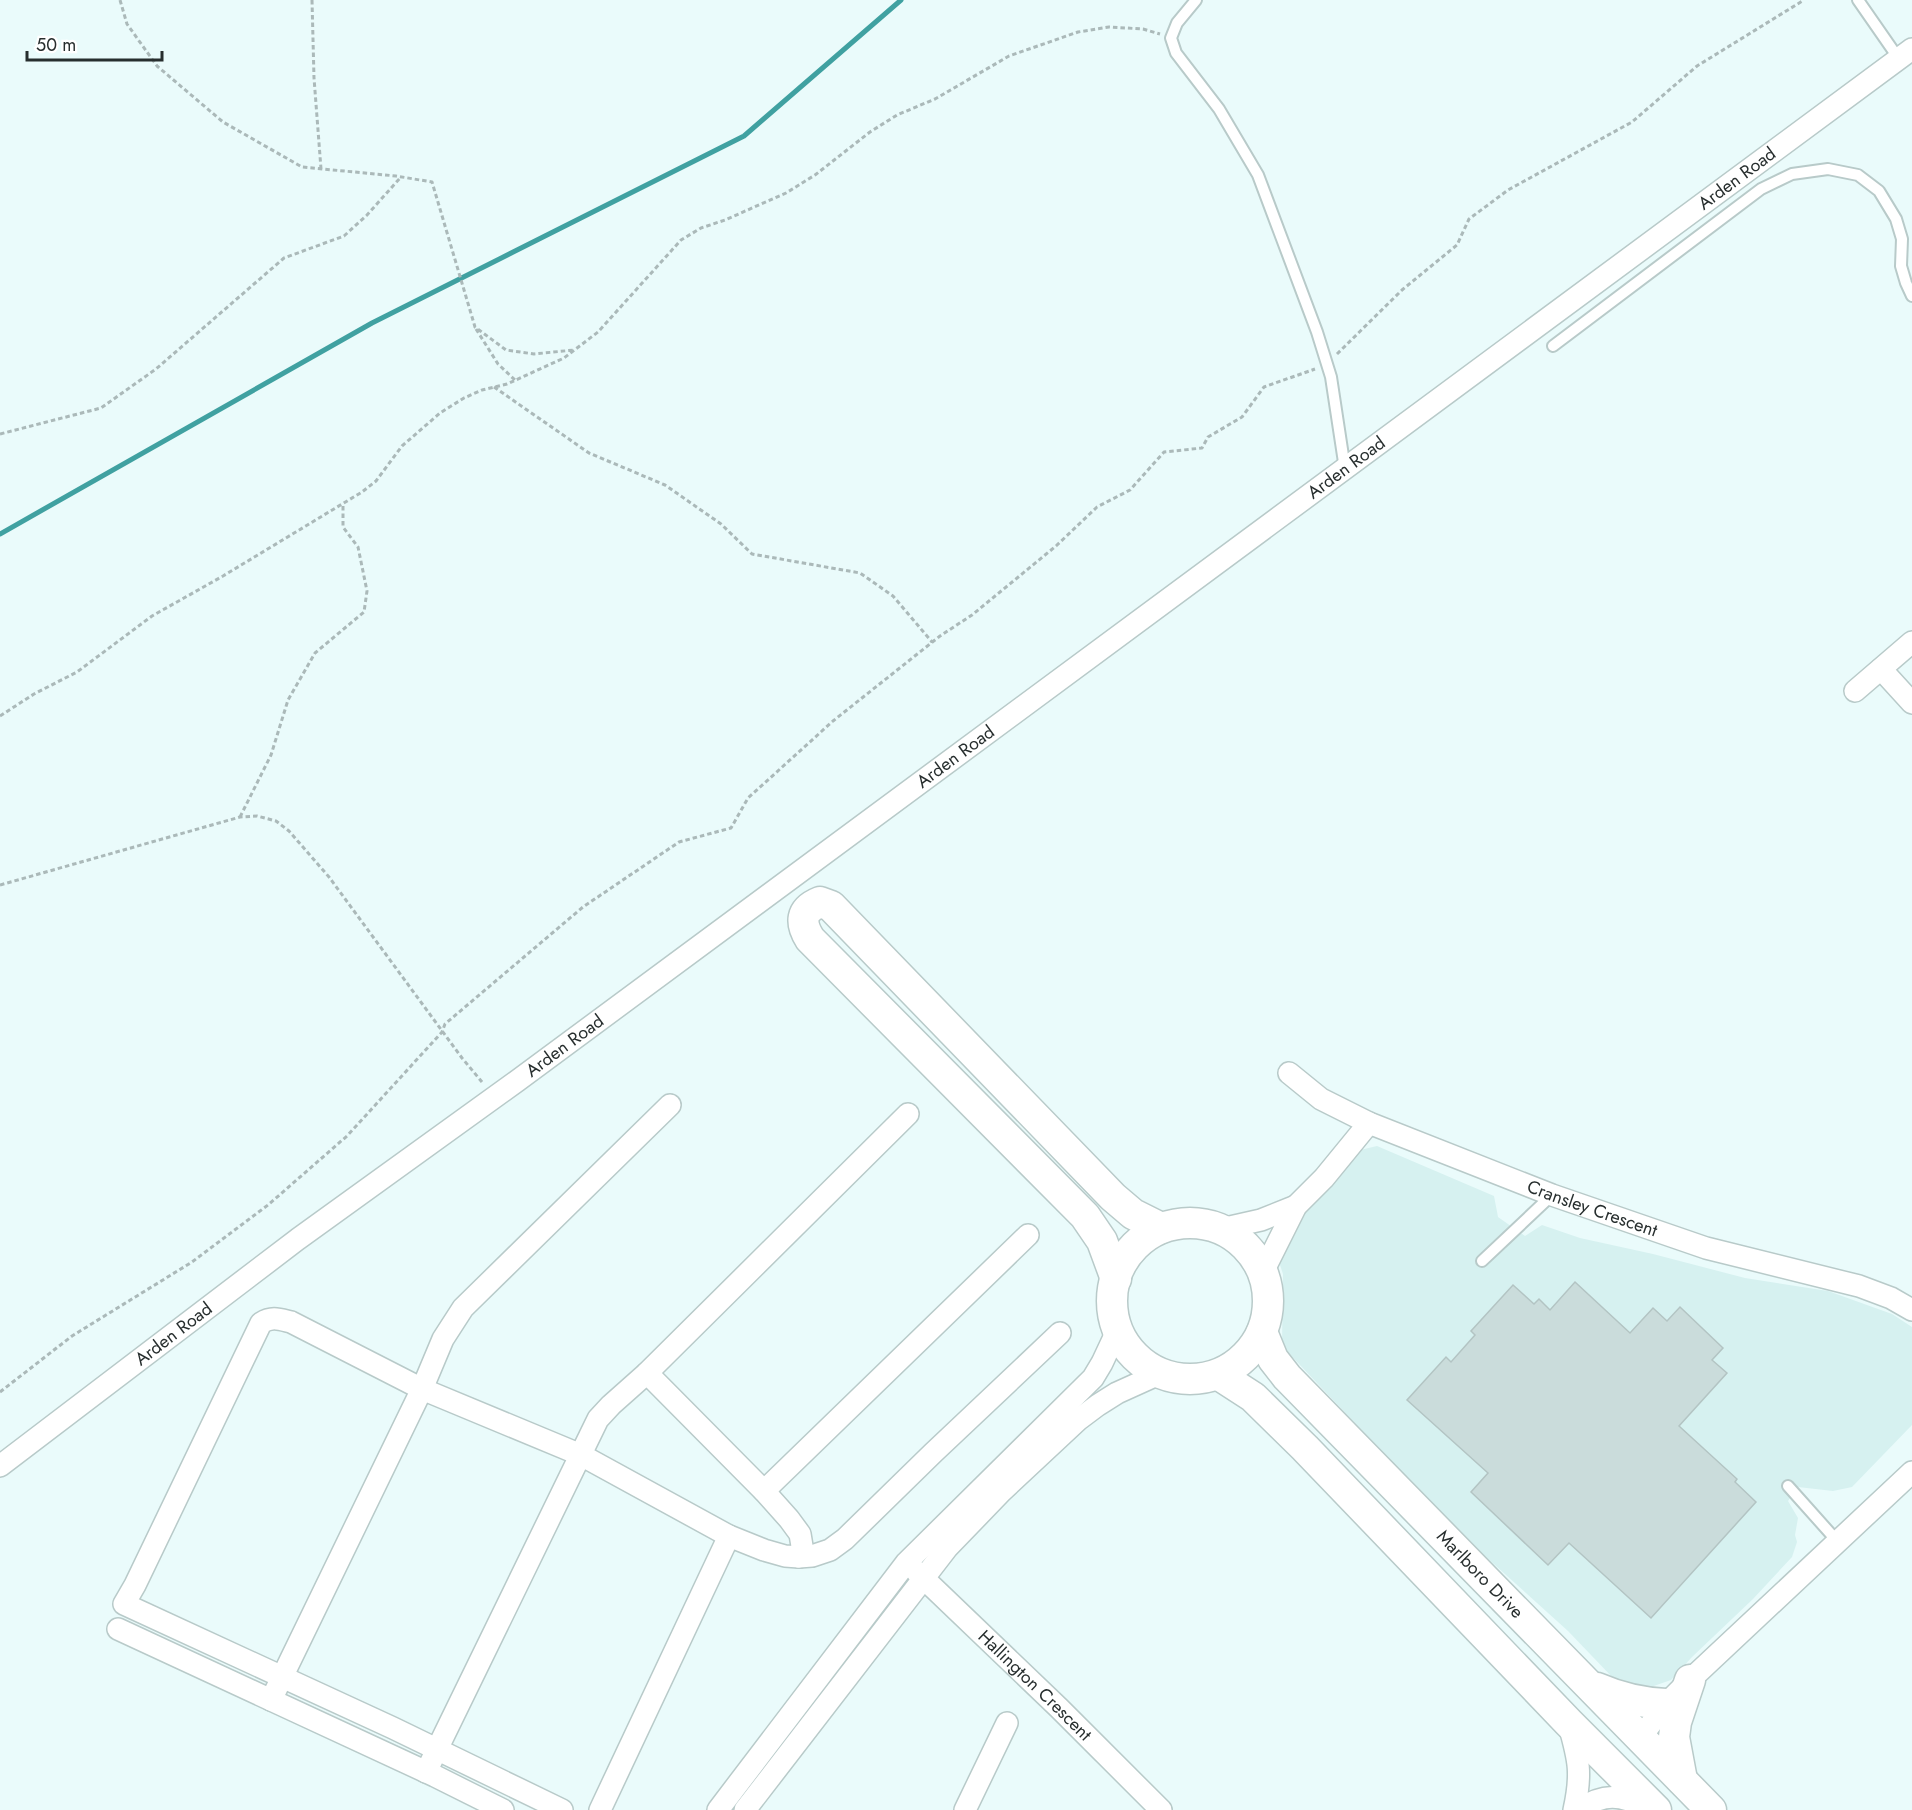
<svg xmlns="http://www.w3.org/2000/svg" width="1912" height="1810" font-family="Jost,sans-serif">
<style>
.built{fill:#d6f1f0}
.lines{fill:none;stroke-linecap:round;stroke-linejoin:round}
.stream{stroke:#40a1a1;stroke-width:5}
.building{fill:#cadcdb;stroke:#b3c4c3;stroke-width:1.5}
.service-casing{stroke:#b8cac9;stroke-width:14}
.minor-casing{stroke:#b8cac9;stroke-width:24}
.secondary-casing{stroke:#b8cac9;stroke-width:33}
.path{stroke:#abb9b9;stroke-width:3;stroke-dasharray:4.5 3;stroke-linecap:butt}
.service{stroke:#fff;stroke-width:10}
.minor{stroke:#fff;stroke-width:21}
.secondary{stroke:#fff;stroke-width:30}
.labels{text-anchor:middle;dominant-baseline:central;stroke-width:4.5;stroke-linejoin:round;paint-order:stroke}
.street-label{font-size:18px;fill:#272e2e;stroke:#fff}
</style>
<rect width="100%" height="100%" fill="#eafbfb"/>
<path class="built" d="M1377,1146l117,50 4,21 27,19 17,-11 38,13 73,16 92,24 83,13 64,23 20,13v98l-60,62 -19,4 -35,-4 -10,14 10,17 -3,17 2,7 -5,15 -39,42 -61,58 -21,23 -23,8 -34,-9 -46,-48 -113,-102 -173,-183 1,-72 -6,-18 10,-32 43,-35 26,-38z"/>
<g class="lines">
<path class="stream" d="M0,534l372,-211 372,-187 157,-136"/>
</g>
<path class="building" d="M1575,1282l55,51 23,-25 14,13 13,-14 43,41 -11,12 15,13 -48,53 58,53 -2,3 21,20 -105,116 -82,-75 -21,22 -77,-73 17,-19 -81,-73 39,-43 5,5 24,-27 -4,-4 42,-46 21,19 5,-5 11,11z"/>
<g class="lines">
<g class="service-casing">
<path id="service" d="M1196,0l-19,23 -6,15 5,15 43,56 39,66 59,157 14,45 14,92
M1858,0l41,59
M1553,346l208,-157 31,-15 36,-5 30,6 21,16 17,28 6,20 -1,27 5,17 6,13
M1482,1261l70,-66
M1788,1486l50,56"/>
</g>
<g class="minor-casing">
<g id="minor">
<path d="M1881,669l31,34"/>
<path d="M1855,691l57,-49"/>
<path id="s1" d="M1289,1073l32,26 48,24 183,72 154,53 153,38 32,12 21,12"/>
<path d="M1221,1229l40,-9 35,-14"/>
<path d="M1263,1272l33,-66 28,-28 45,-55"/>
<path d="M647,1373l117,118 25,28 11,15 2,12 -3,11"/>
<path id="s2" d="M0,1466l298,-227 219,-158 1395,-1032"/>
<path d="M764,1491l264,-256"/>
<path id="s3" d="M916,1571l143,137 102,102"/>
<path d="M118,1629l317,147 68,34"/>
<path d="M271,1700l151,-311 21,-50 20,-31 207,-203"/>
<path d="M1569,1725c10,35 13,49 5,85"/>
<path d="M1641,1737l25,-33 24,-24 222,-208"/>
<path d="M426,1772l172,-353 13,-14 36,-32 261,-259"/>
<path d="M562,1810l-169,-82 -269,-124 11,-19 126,-262c11,-7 18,-4 30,-1l131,67 159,66 148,81 35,14 21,6 14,1 13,-1 18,-6 15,-11 88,-86 127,-120"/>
<path d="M600,1810l129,-274"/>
<path d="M718,1810l188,-247 187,-185 9,-15 15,-32"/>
<path d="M745,1810l202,-262 55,-57 76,-71 20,-15 19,-12 42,-19"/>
<path d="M965,1810l42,-87"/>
<path d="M1578,1810c25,-17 43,-16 69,-2"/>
</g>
</g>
<g class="secondary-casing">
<g id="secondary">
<circle cx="1190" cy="1301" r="78"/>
<path d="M1116,1279l-14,-38 -17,-25 -275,-277c-10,-16 -10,-29 10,-37l11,4 282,291 20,17 28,14"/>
<path id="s4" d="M1262,1332l11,27 14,18 424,433"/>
<path d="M1219,1375l34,22 52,51 264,275 87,87"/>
<path d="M1597,1688c23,10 44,15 69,16"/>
<path d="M1682,1780l-8,-43 2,-15 14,-42"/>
</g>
</g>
<path class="path" d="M120,0l7,24 30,42 66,56 79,45 94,9 36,6 43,145 31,23 28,4 40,-4
M312,0l2,78 7,91
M476,329l22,35 17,16
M1337,354l65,-64 55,-45 12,-26 39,-29 124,-68 65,-56 107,-66
M494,387l95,66 76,32 56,39 31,30 108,19 33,23 39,46
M0,434l101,-26 55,-39 128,-111 60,-22 23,-21 34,-38
M0,716l34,-22 43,-22 75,-56 71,-40 139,-84 14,-11 26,-35 38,-33 24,-15 18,-8 25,-6 57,-26 34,-26 83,-92 20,-12 24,-8 61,-27 29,-18 55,-43 27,-17 38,-16 74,-43 69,-24 31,-5 34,2 17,5
M240,817l31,-62 17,-55 27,-47 49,-41 3,-21 -9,-44 -15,-20v-24
M0,885l240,-68 17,-1 19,5 13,10 40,46 133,181 20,24
M0,1392l72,-56 120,-74 76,-57 79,-69 95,-104 3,-8 138,-117 96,-65 52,-14 17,-30 85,-77 107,-85 32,-21 84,-69 41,-39 33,-17 34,-38 38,-4 6,-11 34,-20 22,-30 51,-18"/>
<use href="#service" class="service"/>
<use href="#minor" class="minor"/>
<use href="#secondary" class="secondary"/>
</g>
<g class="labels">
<g class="street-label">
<text stroke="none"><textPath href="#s2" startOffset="2162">Arden Road</textPath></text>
<text stroke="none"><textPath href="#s2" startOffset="1676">Arden Road</textPath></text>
<text stroke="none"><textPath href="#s2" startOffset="1190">Arden Road</textPath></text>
<text stroke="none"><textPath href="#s2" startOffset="704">Arden Road</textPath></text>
<text stroke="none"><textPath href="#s1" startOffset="334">Cransley Crescent</textPath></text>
<text stroke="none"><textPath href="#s2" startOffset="218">Arden Road</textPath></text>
<text stroke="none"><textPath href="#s4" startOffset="328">Marlboro Drive</textPath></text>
<text stroke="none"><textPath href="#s3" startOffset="165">Hallington Crescent</textPath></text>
</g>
</g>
<path d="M27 51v9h135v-9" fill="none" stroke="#272e2e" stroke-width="3"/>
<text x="36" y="51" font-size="18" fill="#272e2e" stroke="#ffffff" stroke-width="4.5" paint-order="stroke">50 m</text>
</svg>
